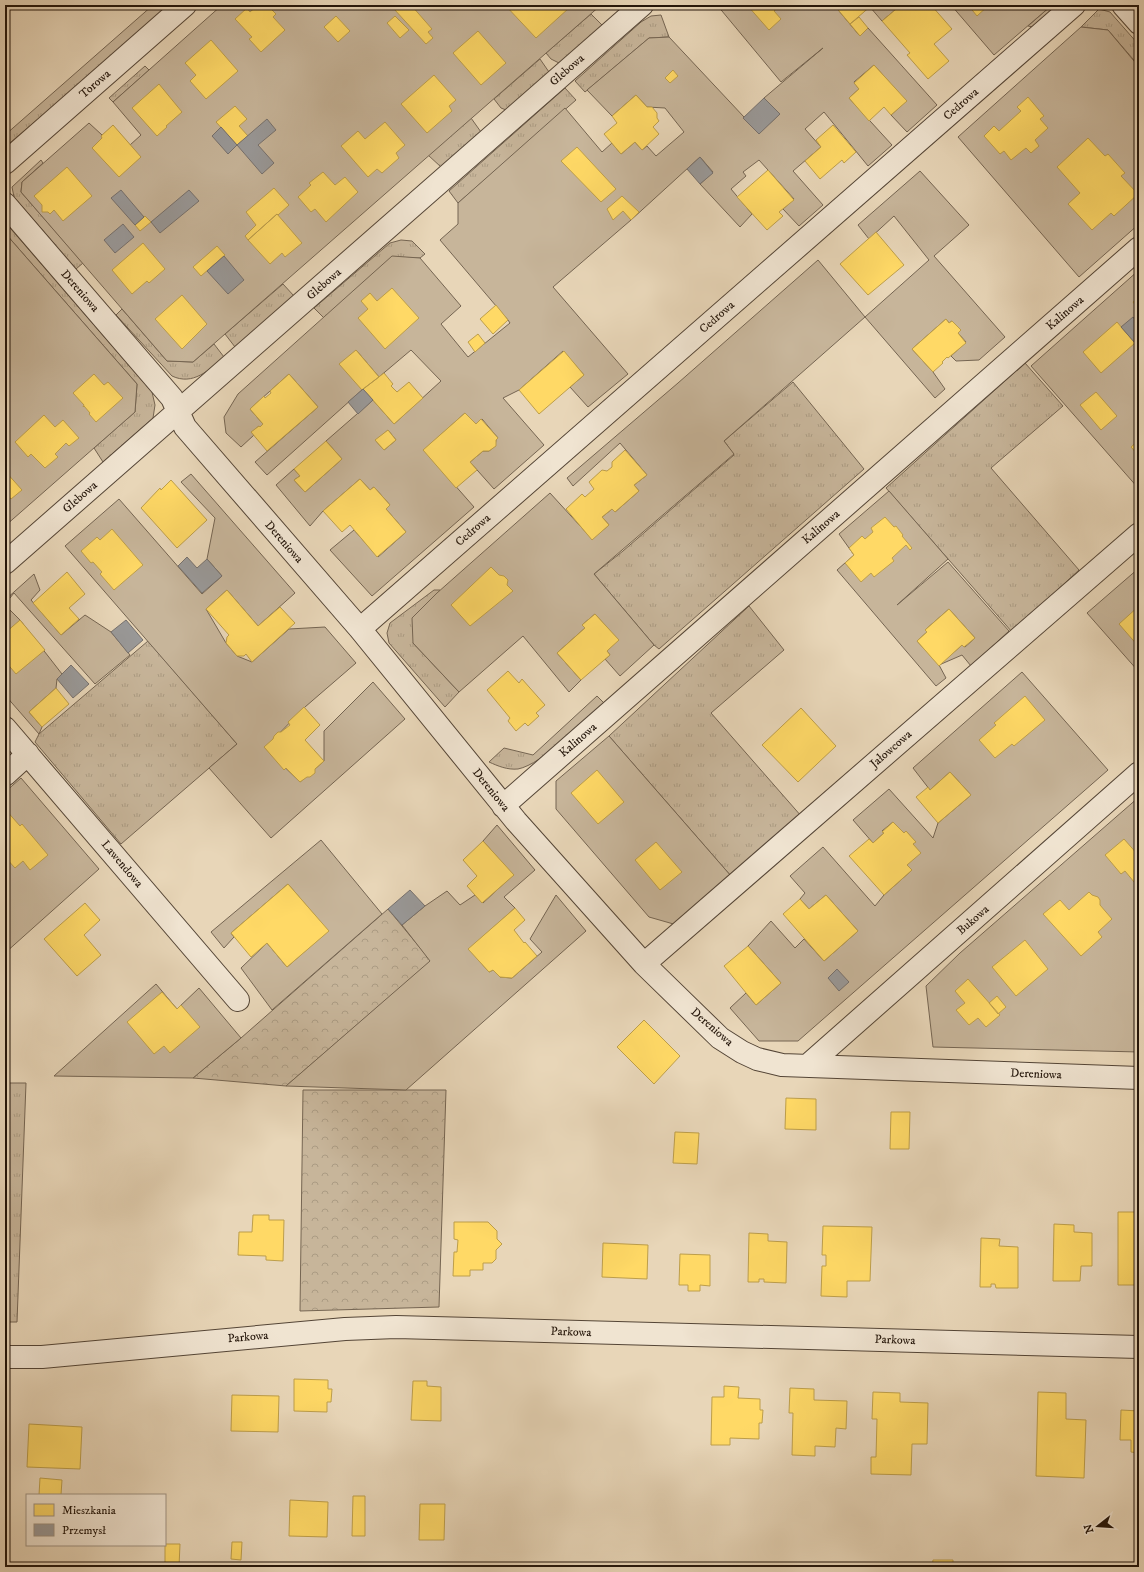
<svg xmlns="http://www.w3.org/2000/svg" width="1144" height="1572" font-family="'IM FELL DW Pica',serif">
<style>
.grass{fill:url(#grass-tufts);stroke:#756552}
.forest{fill:url(#forest-crowns);stroke:#756552}
.garden{fill:#c7b59a;stroke:#756552;fill-rule:evenodd}
.homes{fill:#ffd966;stroke:#bd9e4a}
.industry{fill:#999;stroke:#76716e}
.lines{fill:none;stroke-linecap:round;stroke-linejoin:round}
.minor-casing{stroke:#544536;stroke-width:24}
.minor{stroke:#f0e4d1;stroke-width:22}
.labels{text-anchor:middle;dominant-baseline:central;stroke-width:4;stroke-linejoin:round;paint-order:stroke}
.street-label{font-size:12px;fill:#23150a;stroke:#f0e4d1}
</style>
<defs>
<pattern id="grass-tufts" width="24" height="20" patternUnits="userSpaceOnUse"><rect width="24" height="20" fill="#c7b59a"/><path d="M3 7l-1-3M5 7V3M7 7l1-3M15 17l-1-3M17 17v-4M19 17l1-3" fill="none" stroke="#ab9b83"/></pattern>
<pattern id="forest-crowns" width="20" height="18" patternUnits="userSpaceOnUse"><rect width="20" height="18" fill="#c7b59a"/><path d="M2 6a3 3 0 1 1 6 0M12 15a3 3 0 1 1 6 0" fill="none" stroke="#ab9b83"/></pattern>
</defs>
<rect width="100%" height="100%" fill="#e8d6b8"/>
<filter id="stains"><feTurbulence type="fractalNoise" baseFrequency=".005" numOctaves="4"/><feColorMatrix values="0 0 0 0 .2 0 0 0 0 .09 0 0 0 0 .02 0 0 0 .5 -.17"/></filter>
<radialGradient id="worn" r=".72"><stop offset=".6" stop-color="#630" stop-opacity="0"/><stop offset="1" stop-color="#630" stop-opacity=".3"/></radialGradient>
<path class="grass" d="M153,5h10v5l-75,67 -83,70v-12z
M1052,5h12l-26,23 -10,-2z
M1099,9l11,3 29,33v21l-31,-36 -27,-3z
M591,14l12,12 -44,37 -8,-4 -5,-6z
M661,15l8,22 -20,1 -64,54 -10,-11 66,-59 10,-6z
M540,59l9,13 -43,38 -5,-2 -7,-9z
M145,66l4,4 -36,32 -4,-4z
M565,88l11,12 -118,103 -9,-12z
M471,118l10,14 -40,35 -13,-12z
M41,160l2,3 -21,19 -1,10 62,71 -7,6 -62,-72 -2,-10z
M5,222l147,170 3,13 -2,13 -50,44 -9,-14 41,-36 2,-28 -132,-151z
M401,240l11,1 13,13 -5,4 -28,-1 -68,61 -10,-10 76,-65z
M283,284l11,12 -59,51 -10,-13z
M122,309l45,52 26,1 21,-18 10,13c-15,13 -31,29 -52,19l-56,-61z
M1025,363l38,43 -72,62 88,102 -67,62 -126,-144z
M793,382l71,87 -205,180 -5,-4 -60,-71 29,-23 111,-96 -10,-14z
M434,590h6l-27,53 46,49 -14,15 -56,-64 -2,-10 3,-10z
M749,606l35,44 -73,63 91,104 -71,59 -122,-140z
M148,641l89,103 -116,100 -86,-102 4,-8z
M597,696l7,7c-20,18 -61,61 -86,66 -11,1 -20,-3 -29,-7l15,-14 29,7z
M5,1083h21l-9,239h-12z"/>
<path class="forest" d="M388,909l43,52 -145,125 -93,-8 48,-40z
M303,1090h143l-7,217 -139,4z"/>
<path class="garden" d="M222,5h379l-408,357 -26,-1 -146,-169 1,-10 67,-59 13,12 28,10 11,-10 -28,-33z
M717,5h117l25,30 9,-7 69,77 -30,27 -16,-17 15,-14 -32,-36 -20,17 5,7 -10,9 43,47 -24,21 -44,-54 -19,17 16,18 -28,24 30,34 -24,21 -16,-17 11,-10 -35,-39 -16,12 3,4 -15,13 21,25 -12,13 -40,-43 13,-12 -13,-15 -69,63 -78,67 75,87 -40,33 -18,-20 14,-12 -21,-24 -44,39 -16,8 41,47 -50,44 -24,-27 13,-11h6l6,-5 1,-6 2,-2 -16,-19 -6,5 -11,-11 -41,37 50,57 -102,89 -42,-46 24,-20 24,27 28,-25 -20,-23 4,-4 -16,-18 -4,3 -10,-11 -37,32 -13,15 -34,-41 18,-16 6,7 -6,4 11,12 37,-33 -16,-18 47,-41 21,24 47,-43 -30,-31 -32,27 -23,-27 6,40 -95,85 -12,-13 63,-55 -29,-33 -39,35 13,15 -3,3 -1,-1 -7,6 2,3 -13,12 -15,-14 -2,-16 14,-23 154,-138 28,2 41,48 -20,18 27,33 42,-34 -2,-3 -68,-80 18,-16v-21l107,-95 37,44 10,-9 9,11 14,-12 7,8 5,-4 9,10 28,-24 -19,-24 -18,-1 -11,-12 -24,21 -25,-26 62,-52 20,-1 90,96 21,-19 -16,-16 59,-50 -42,34zM388,430l8,10 -12,10 -8,-9z
M872,5h29l-19,16 -12,-14z
M951,5h101l-58,50z
M1081,27l27,3 31,37v157l-60,53 -121,-140z
M920,171l49,54 -35,31 71,81 -26,23 -23,1 -5,-5 15,-14 -8,-9 2,-3 -8,-9 -3,2 -3,-4 -34,30 21,23 12,17 -10,9 -70,-81 -141,124 10,13 -140,120 60,71 -34,31 -15,-17 5,-4 -3,-4 11,-11 -23,-26 -13,11 3,3 -28,25 24,27 -12,12 -46,-56 -64,56 -46,-49 -1,-25 25,-25 113,-100 42,46 17,-14 -7,-8 10,-8 3,3 24,-21 -5,-6 13,-10 -27,-32 -47,43 -6,-8 111,-95 140,-123 47,57 64,-57 -35,-44 -25,23 -11,-14z
M5,233l132,151 -2,28 -130,114z
M1139,270v219l-108,-123z
M191,474l104,119 -37,33 -31,-36 -21,19 20,34 11,13 15,6 37,-33 36,-2 31,36 -51,44 -40,41 35,34 24,-21v-30l49,-49 32,37 -134,119 -62,-70 28,-24 -172,-198 54,-47 83,95 20,-18 -15,-17 8,-41 -34,-36z
M889,491l59,68 -51,46 51,-43 61,69 -38,35 -9,-11 -23,10 7,13 -10,8 -99,-116 17,-15 -15,-21zM949,609l26,29 -10,9 -3,-2 -23,20 -22,-24 10,-9 -2,-2z
M1139,568v104l-52,-59z
M34,574l6,16 -9,10 30,35 24,-20 26,17 19,23 -35,29 -81,-91 -9,11v-4z
M5,605l15,15 42,54 -5,5 -1,9 -27,24 13,15 -3,7 -34,-39z
M1022,672l86,98 -310,271h-39l-29,-33 16,-15 10,12 25,-22 -33,-37 23,-25 24,27 9,-9 20,22 34,-30 -32,-36 -17,14 -9,-10 5,-6 -15,-17 33,-29 52,59 9,-11 28,-25 -5,-5 6,-21 2,-2 -9,-11 -2,2 -11,-11 -11,9 2,2 -11,10 -20,-23 36,-31 44,49 5,-15 33,-28 -21,-23 -20,18 -17,-22z
M609,736l122,140 -54,49 -28,-8 -93,-108v-28z
M21,778l78,91 -94,84v-161z
M1139,797v255l-206,-5 -7,-61 34,-33z
M497,825l38,45 -31,27 11,11 -46,41 20,23 4,-2 7,7 12,1 30,-26 -12,-13 26,-44 30,36 -180,159 -120,-4 144,-125 -28,-36 23,-19 22,-15 13,14 15,-10 8,8 30,-28 -30,-34z
M321,840l61,74 -110,96 -31,-42 26,-25 20,24 41,-36 -40,-47 -57,49 3,4 -10,11 -13,-16z
M156,984l21,25 22,-21 42,50 -48,40 -139,-2z"/>
<path class="homes" d="M258,5h9l9,9 -3,3 12,13 -24,22 -12,-13 3,-2 -17,-18 12,-11 3,4z
M399,5h12l21,24 -4,3 5,6 -7,6 -32,-35z
M505,5h62l2,3 -33,30z
M747,5h34l-7,6 7,8 -12,11z
M834,5h38l-22,19z
M901,5h9l5,5 6,-5h10l21,24 -18,15 15,17 -21,18 -21,-24 3,-2 -28,-32z
M968,5h21l-12,11z
M336,16l14,15 -12,11 -14,-15z
M395,16l14,14 -9,8 -13,-15z
M859,17l9,11 -8,8 -10,-12z
M478,31l28,32 -25,22 -28,-32z
M211,40l27,31 -32,28 -16,-18 6,-6 -11,-12z
M874,65l33,36 -16,14 -7,-8 -15,14 -20,-23 10,-9 -5,-6z
M673,70l5,6 -8,7 -5,-5z
M434,75l22,25 -7,6 3,5 -25,22 -26,-29z
M159,84l23,28 -16,14 1,1 -10,9 -25,-28z
M636,95l11,12h5l5,6v5l2,3 -6,6 6,7 -17,16 -7,-8 -14,12 -17,-20 13,-11 -5,-7z
M1028,97l16,19 -4,3 8,9 -13,12 4,6 -8,7 -5,-5 -15,12 -7,-9 -4,3 -16,-18 10,-10 5,5 22,-20 -4,-4z
M235,106l12,13 -8,7 9,10 -11,9 -21,-23z
M385,122l20,23 -9,8 3,5 -17,15 -5,-4 -9,8 -27,-31 17,-15 7,8z
M113,125l28,32 -22,20 -27,-29 10,-10 -1,-2z
M833,125l23,27 -12,11 -2,-3 -22,19 -15,-18 16,-14 -5,-7z
M1088,138l17,18 3,-2 17,19 -4,3 17,18 -24,22 -3,-3 -19,17 -24,-26 12,-11 -23,-26z
M577,147l39,42 -15,13 -40,-41z
M67,167l25,29 -29,25 -9,-11 -4,4 -2,-2h-6v-7l-8,-9z
M768,170l26,30 -15,12 4,4 -16,14 -30,-33z
M323,172l12,13 10,-8 13,15 -32,30 -11,-13 -4,3 -13,-15 13,-12 -2,-2z
M274,188l15,17 -11,10 -1,-1 -29,26 -3,-4 11,-11 -10,-13z
M622,196l17,16 -8,8 -8,-9 -10,9 -6,-11z
M277,214l25,29 -17,14 -3,-4 -12,11 -22,-24z
M145,216l6,6 -11,9 -5,-6z
M876,232l28,33 -36,30 -28,-31z
M143,243l22,26 -16,14 -2,-2 -15,13 -20,-24z
M217,246l8,9 -24,21 -8,-9z
M5,267l5,6 -5,4z
M392,288l27,30 -34,31 -27,-31 10,-9 -7,-8 9,-8 7,8z
M182,295l25,29 -25,25 -27,-30z
M1139,297v13l-6,-8z
M496,305l12,15 -15,14 -13,-15z
M946,319l3,4 3,-2 9,9 -3,3 8,10 -18,15 -1,-1 -5,5 1,1 -10,9 -21,-23z
M1117,322l18,21 -34,30 -18,-21z
M478,334l7,9 -10,9 -7,-10z
M356,350l23,27 -17,13 -23,-26z
M564,351l20,24 -45,39 -20,-24z
M384,373l9,11 -2,2 6,6 12,-10 14,16 -29,26 -31,-35z
M94,374l10,11 4,-3 15,16 -27,24 -7,-8 1,-1 -6,-7 -1,1 1,-2 -11,-12z
M289,374l29,33 -51,44 -16,-19 8,-6 1,1 3,-3 -13,-15 14,-13 1,2 6,-5 -1,-2z
M1096,392l21,24 -16,14 -21,-25z
M465,413l11,11 5,-5 17,19 -2,2v6l-7,5h-6l-13,11 7,8 -21,18 -33,-38z
M44,415l11,12 8,-7 16,18 -10,8 -3,-3 -11,11 3,3 -13,11 -14,-14 -3,3 -13,-15z
M388,430l8,10 -12,10 -9,-10z
M1139,440v16l-8,-9z
M326,441l16,18 -37,33 -11,-12 6,-4 -6,-7z
M625,450l22,25 -13,10 5,6 -24,21 -3,-3 -10,8 7,8 -17,15 -26,-31 16,-15 3,3 9,-8 -5,-7 13,-12 5,1 5,-4v-5z
M5,471l17,19 -11,9 -6,-7z
M360,479l10,11 4,-3 16,18 -4,4 20,23 -29,25 -27,-32 -8,7 -19,-21z
M171,480l36,40 -30,28 -36,-40 19,-20 1,2z
M885,517l9,10 2,-1 7,9 -1,1 10,12 -2,2 -4,-5 -14,13 2,3 -20,16 -3,-4 -10,9 -16,-19 9,-8 -5,-7 13,-12 3,3 8,-7 -2,-4z
M112,529l31,36 -29,25 -14,-16 2,-2 -9,-10 -2,1 -10,-12 16,-14 3,3z
M491,567l8,8 5,1 4,4 -1,5 6,6 -43,35 -19,-21z
M67,572l18,22 -16,14 10,11 -18,16 -28,-32z
M227,590l31,36 22,-19 15,16 -43,39 -6,-8 -2,2h-7l-11,-13 1,-6 2,-2 -23,-26z
M1139,606v41l-20,-23z
M949,609l26,29 -11,9 -2,-2 -23,21 -22,-25 10,-9 -2,-2z
M595,614l24,26 -12,11 3,4 -29,25 -24,-27 28,-25 -3,-3z
M20,620l25,30 -29,24 -11,-13v-28z
M508,671l11,12 3,-4 23,26 -9,8 3,3 -11,10 -3,-3 -9,8 -8,-10 2,-3 -23,-28z
M56,688l13,16 -27,23 -13,-15z
M1025,696l20,24 -31,26 -2,-2 -17,14 -16,-18 17,-15 -2,-2z
M304,707l16,18 -15,15 19,21 -9,8v4l-5,4h-3l-7,5 -14,-14 -2,2 -20,-23 9,-8 1,-3 4,-4h3l9,-7 -2,-3z
M801,708l35,38 -38,36 -36,-37z
M597,770l27,32 -26,22 -27,-31z
M950,772l21,23 -33,28 -22,-26 12,-10 2,3z
M5,809l15,17 2,-2 26,31 -18,15 -7,-9 -8,7 -10,-11z
M893,822l11,11 2,-2 10,11 -3,2 8,9 -14,12 5,5 -28,25 -35,-39 20,-17 4,4 11,-10 -2,-1z
M1124,839l15,17v32l-14,-17 -4,3 -16,-19z
M483,841l31,34 -32,28 -15,-17 10,-10 -14,-16z
M656,842l26,30 -22,18 -25,-30z
M288,884l41,47 -42,36 -20,-24 -16,14 -20,-24z
M1089,892l3,3 6,2 2,3v5l12,14 -14,13 4,5 -21,19 -38,-42 17,-14 9,10z
M826,895l32,36 -34,30 -41,-47 17,-15 9,10z
M85,903l15,17 -16,15 17,20 -24,21 -33,-37z
M515,908l10,12 -11,10 10,13 1,-1 12,14 -25,22 -12,-1 -7,-7 -4,2 -21,-23z
M1025,940l23,29 -32,27 -24,-29z
M748,946l33,37 -25,22 -32,-39z
M968,979l32,36 -14,12 -8,-9 -9,7 -13,-15 9,-7 -10,-12z
M162,992l15,17 4,-4 19,22 -30,26 -6,-7 -10,8 -27,-32z
M997,996l9,11 -8,7 -9,-11z
M644,1020l36,36 -26,28 -37,-37z
M786,1098l30,1v31l-31,-1z
M891,1112h19l-1,37h-19z
M675,1132l24,1 -2,31 -24,-1z
M1118,1212h21v73h-21z
M253,1215h16v5h15l-1,41 -17,-1v-4l-28,-1 1,-23h13z
M454,1222h34l9,9v8l5,5 -6,6v9l-4,4h-9v7h-13v6h-17l1,-24h3l1,-12 -4,-1z
M1054,1224l20,1v7l18,1v33h-11l-1,15h-27z
M823,1226l49,1 -2,54h-23v16l-26,-1 1,-30h4v-11h-4z
M749,1233l19,1v7l19,1 -1,41 -22,-1v-3h-5v3h-11z
M981,1238l19,1 -1,7 19,1v41h-22l-1,-4h-4v3h-11z
M603,1243l45,2 -1,34 -45,-2z
M680,1254l30,1v31l-10,-1v6h-12v-6h-9z
M294,1379l34,1v9h4l-1,13h-4v10l-33,-1z
M413,1381h14v5l14,1v34l-30,-1z
M724,1386l15,1 -1,11 22,1v11h3l-1,13h-3v16l-29,-1v7h-19l1,-48h12z
M790,1388l24,1v11l33,1 -1,28 -10,-1 -1,19 -20,-1v10l-23,-1 1,-42h-4z
M873,1392l27,1v9l28,1 -1,41h-15l-1,31 -40,-1v-17h5l1,-38h-5z
M1038,1392l28,1v26l20,1 -2,58 -48,-2z
M232,1395l47,1 -1,36 -47,-1z
M1121,1410l18,1v42l-8,-1v-12h-11z
M29,1424l53,3 -2,42 -53,-2z
M40,1478l22,2 -1,15h-22z
M353,1496h12v40h-13z
M290,1500l38,2 -1,35 -38,-1z
M420,1504h25l-1,36h-25z
M232,1542h10l-1,18 -10,-1z
M165,1544h15l-1,23h-14z
M933,1560h20v7h-21z"/>
<path class="industry" d="M764,98l16,16 -21,20 -16,-16z
M267,119l9,11 -18,15 16,18 -12,11 -25,-29z
M221,127l16,18 -9,9 -16,-18z
M700,157l13,16 -13,11 -13,-15z
M121,190l23,27 -9,8 -24,-27z
M189,190l10,11 -39,32 -9,-11z
M123,224l11,13 -19,16 -11,-13z
M224,256l20,24 -16,14 -21,-23z
M1133,317l6,8v15l-4,3 -14,-16z
M363,389l10,11 -15,14 -10,-12z
M187,557l10,11 10,-9 15,17 -20,17 -24,-27z
M126,620l17,20 -15,13 -17,-21z
M71,665l18,19 -16,14 -16,-19z
M410,890l15,16 -23,19 -14,-16z
M837,969l12,13 -10,9 -11,-13z"/>
<g class="lines">
<g class="minor-casing">
<path id="minor" d="M1123,5l16,18
M5,163l180,-158
M5,204l167,194 13,29 175,202 156,192 128,143 76,74 22,14 15,7 25,6 357,13
M5,563l637,-558
M360,629l714,-624
M5,728l233,272
M5,775l23,-21
M503,806l636,-558
M644,964l495,-430
M807,1066l332,-293
M5,1357h37l303,-28 51,-2 743,20"/>
</g>
<use href="#minor" class="minor"/>
</g>
<g class="labels">
<g class="street-label">
<text transform="translate(567 70) rotate(-41)">Glebowa</text>
<text transform="translate(95 84) rotate(-41)">Torowa</text>
<text transform="translate(961 104) rotate(-41)">Cedrowa</text>
<text transform="translate(324 284) rotate(-41)">Glebowa</text>
<text transform="translate(80 291) rotate(49)">Dereniowa</text>
<text transform="translate(1065 313) rotate(-41)">Kalinowa</text>
<text transform="translate(717 317) rotate(-41)">Cedrowa</text>
<text transform="translate(80 497) rotate(-41)">Glebowa</text>
<text transform="translate(821 527) rotate(-41)">Kalinowa</text>
<text transform="translate(473 530) rotate(-41)">Cedrowa</text>
<text transform="translate(284 542) rotate(49)">Dereniowa</text>
<text transform="translate(578 740) rotate(-41)">Kalinowa</text>
<text transform="translate(891 749) rotate(-41)">Jałowcowa</text>
<text transform="translate(491 790) rotate(51)">Dereniowa</text>
<text transform="translate(122 864) rotate(50)">Lawendowa</text>
<text transform="translate(973 920) rotate(-41)">Bukowa</text>
<text transform="translate(712 1027) rotate(41)">Dereniowa</text>
<text transform="translate(1036 1074) rotate(2)">Dereniowa</text>
<text transform="translate(571 1332) rotate(2)">Parkowa</text>
<text transform="translate(248 1337) rotate(-5)">Parkowa</text>
<text transform="translate(895 1340) rotate(2)">Parkowa</text>
</g>
</g>
<rect width="1144" height="1572" fill="none" stroke="#e8d6b8" stroke-width="20"/>
<rect x="6" y="6" width="1132" height="1560" fill="none" stroke="#23150a" stroke-width="2"/>
<rect x="10" y="10" width="1124" height="1552" fill="none" stroke="#23150a"/>
<rect x="26" y="1494" width="140" height="52" fill="#f0e4d1" stroke="#9e9181"/>
<rect x="34" y="1504" width="20" height="12" fill="#ffd966" stroke="#9e9181"/>
<text x="62" y="1514" font-size="12" fill="#23150a">Mieszkania</text>
<rect x="34" y="1524" width="20" height="12" fill="#999999" stroke="#9e9181"/>
<text x="62" y="1534" font-size="12" fill="#23150a">Przemysł</text>
<g transform="translate(1098 1526) rotate(253)" stroke="#f0e4d1" stroke-width="3" paint-order="stroke">
<path d="M0-3L7 15L0 10L-7 15Z" fill="#23150a"/>
<text y="-6" font-size="11" font-weight="bold" text-anchor="middle" fill="#23150a">N</text>
</g>
<rect width="100%" height="100%" filter="url(#stains)"/>
<rect width="100%" height="100%" fill="url(#worn)"/>
</svg>
